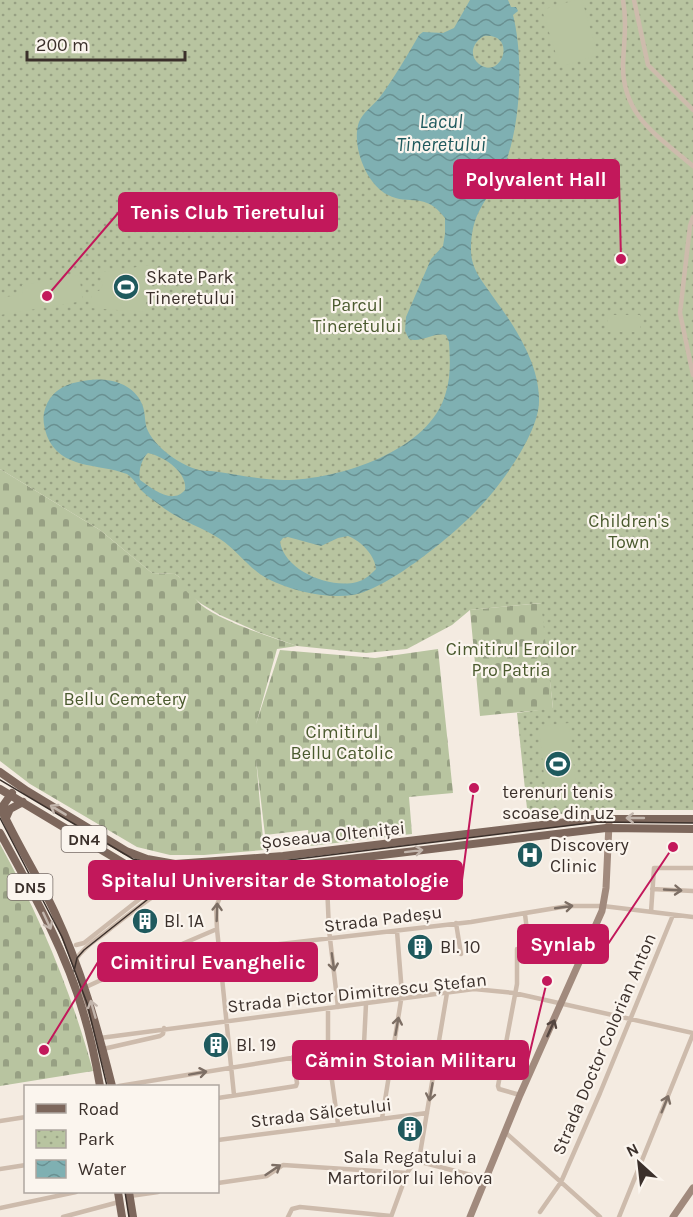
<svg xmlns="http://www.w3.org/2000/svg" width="693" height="1217" font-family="Karla,sans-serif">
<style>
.cemetery{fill:url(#cemetery-stones)}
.park{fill:url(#park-dots)}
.pitch{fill:#b8c4a0}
.water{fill:url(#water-waves);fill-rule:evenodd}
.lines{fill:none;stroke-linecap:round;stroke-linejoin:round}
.street{stroke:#cdbbac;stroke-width:4.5}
.secondary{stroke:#a18a7d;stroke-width:7}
.primary{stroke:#7d675c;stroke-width:8}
.tram{stroke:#3b302b;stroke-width:1.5}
.oneway{stroke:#c2b5ac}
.oneway2{stroke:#7d6f65}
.oneway3{stroke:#544640}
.labels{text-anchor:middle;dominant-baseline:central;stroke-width:4.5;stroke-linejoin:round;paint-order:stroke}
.shield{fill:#fbf5ee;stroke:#756b66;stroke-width:1.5}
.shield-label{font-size:16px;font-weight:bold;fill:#3b302b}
.poi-label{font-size:18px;fill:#3b302b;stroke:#fbf5ee;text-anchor:start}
.park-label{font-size:18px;fill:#4a5a2e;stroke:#fbf5ee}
.street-label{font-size:18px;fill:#3b302b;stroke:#fbf5ee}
.water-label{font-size:20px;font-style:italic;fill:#1f5a5e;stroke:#fbf5ee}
.leader{fill:none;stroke:#c2185b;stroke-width:2}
.callout-dot{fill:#c2185b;stroke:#fbf5ee;stroke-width:2}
.callout{fill:#c2185b;stroke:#c2185b;stroke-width:2}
.callout-label{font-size:20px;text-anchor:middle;font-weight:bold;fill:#fff}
</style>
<defs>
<pattern id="cemetery-stones" width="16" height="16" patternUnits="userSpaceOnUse" patternTransform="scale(1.5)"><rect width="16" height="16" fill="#b8c4a0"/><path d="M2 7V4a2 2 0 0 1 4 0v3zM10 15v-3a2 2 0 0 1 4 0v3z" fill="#97a083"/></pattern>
<pattern id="park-dots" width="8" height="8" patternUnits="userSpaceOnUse" patternTransform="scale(1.5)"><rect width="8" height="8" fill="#b8c4a0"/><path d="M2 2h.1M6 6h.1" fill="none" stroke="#97a083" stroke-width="1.8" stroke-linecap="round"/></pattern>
<pattern id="water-waves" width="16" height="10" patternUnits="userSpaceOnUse" patternTransform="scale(1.5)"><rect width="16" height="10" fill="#7fb0b2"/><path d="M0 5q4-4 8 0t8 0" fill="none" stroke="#699091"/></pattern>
</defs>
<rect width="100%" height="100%" fill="#f4ebe1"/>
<path class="cemetery" d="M0,469l100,61 52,43 23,1 4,3c6,8 13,18 20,26 18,17 74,35 98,43l-20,3 -21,75 24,-74 95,8 63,-9 15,144 -44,4 3,37 -102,12 -2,-16 -43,5 -9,-76 8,91 -60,5h-34l-33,-8 -107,-63 -30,-23z
M542,603l11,106 -73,7 -10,-106z
M0,844c41,75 70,144 93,227l-93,15z"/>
<path class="park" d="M0,0h693v810h-99l-66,8 -11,-105 36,-5 -12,-105 -71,7 -18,15 -45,24 -41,4 -69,-7 -39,-14 -38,-17 -20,-12 -13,-11 -8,-15 -4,-3 -23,-1 -52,-43 -100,-61z"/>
<path class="pitch" d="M575,0h7l16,55 -38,12 -18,-57z
M151,265l-6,47 -55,-4 2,-17h7l4,-6 -3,-9 -4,-3z
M79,275l4,26 -83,14v-17l23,-4 -1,-9z
M608,315h32v17h-33z
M569,723l9,79 -31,3 -8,-79z"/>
<path class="water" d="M470,0h38l3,7h5l2,4 -5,4c11,43 8,116 -11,156 -15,32 -31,40 -31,79 0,21 14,34 25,51 20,27 44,65 43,100 0,34 -43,91 -67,114 -25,25 -85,74 -119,80 -27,4 -61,-4 -85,-16 -19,-10 -30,-28 -48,-40 -17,-11 -38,-18 -55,-30 -7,-6 -16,-11 -23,-18 -5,-6 -8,-12 -15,-17 -29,-11 -66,-4 -80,-38 -3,-9 -5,-17 -2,-27 5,-16 17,-24 33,-27 23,-6 54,-2 64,22 4,9 2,19 6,27 9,19 42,42 63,40 24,3 49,9 73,9 54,0 147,-29 162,-88 5,-15 4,-35 3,-50l-3,-7c-13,-3 -24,8 -37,4l-4,-8 1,-14 25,-58 12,-13 2,-12v-16c-20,-27 -36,-12 -57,-23 -22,-11 -37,-50 -29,-73 4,-10 14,-16 21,-25 14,-19 27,-41 39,-62l4,-3 20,1 11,-5zM484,36c34,-3 18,45 -5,28 -11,-9 -6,-22 5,-28zM148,453c15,3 40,19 37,37 -13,15 -32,-1 -45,-10 -2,-9 2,-22 8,-27zM348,536c13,5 27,19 28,33 -6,6 -11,11 -19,13 -27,7 -72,-11 -77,-40l3,-4 5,-1 33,9 17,-8z"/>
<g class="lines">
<path class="street" d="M623,0c4,22 1,42 0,64 -1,52 35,72 70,102
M634,0l14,65 45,45
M693,217l-3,9 -10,87 13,62
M326,862l3,68 9,77
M221,873v22l-5,12 1,22 17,166
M652,889l41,2
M651,912l3,-44h39
M525,914l4,34
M456,923l5,31
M76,945l8,-2 62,-49 4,-10 -3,-11
M517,949v35l-19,102 1,3 21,6
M75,961c8,-14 23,-22 35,-32 26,-20 52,-43 84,-52
M155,961l-1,-5 63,-27
M86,987l52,-24 81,-12 252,-29 97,-16h35l90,11
M366,1004l-2,40 28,6
M328,1008v44l10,72
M100,1038l374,-49 40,4 179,40
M103,1049l57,-13 3,-2 1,-6
M119,1086l209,-34
M218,1098l78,-12 1,-3 -4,-26
M382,1119l20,-125 -5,-63
M0,1121l26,-4
M505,1132l95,85
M218,1140l209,-27
M417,1161l69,18
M0,1169l26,-4
M218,1183l49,-7 16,-11 124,8
M130,1196l28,-4
M0,1208l76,-16
M540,1212l21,-30 39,-89 73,-178
M63,1217l56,-15
M288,1217l4,-8 8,-2 91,9
M391,1217l16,-44 13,-19 27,-161
M619,1217l74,-183"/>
<path class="secondary" d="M470,1217l50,-122 82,-184 4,-23 3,-64
M673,1217l20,-29"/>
<path class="primary" d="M0,772l27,19 99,60 21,8 28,5 108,-8 309,-37h101
M0,789l130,78 26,8 11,1 116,-9 323,-39 87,1
M12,793l-10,14v4c16,35 37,67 53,102 26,56 42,113 57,173
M6,818l4,-9 13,-7
M0,833c32,58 66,118 84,182 7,23 12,48 16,71
M118,1192l4,25
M129,1192l4,25"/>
<path class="tram" d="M0,780l133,79 35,8 30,1 75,-6 325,-40 95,1
M0,818l62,119 25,66 20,83
M74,971l3,-13 7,-8 78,-62 30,-19
M125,1192l4,25"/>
</g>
<defs><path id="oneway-shaft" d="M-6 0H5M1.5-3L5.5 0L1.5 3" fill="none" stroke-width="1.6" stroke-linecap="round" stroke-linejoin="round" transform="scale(1.5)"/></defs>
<g class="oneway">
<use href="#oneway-shaft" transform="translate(58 810) rotate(-149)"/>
<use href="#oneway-shaft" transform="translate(635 818) rotate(-180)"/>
<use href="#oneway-shaft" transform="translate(414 851) rotate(-7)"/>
<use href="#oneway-shaft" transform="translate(47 921) rotate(65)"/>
<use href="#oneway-shaft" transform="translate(93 1009) rotate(-106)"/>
</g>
<g class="oneway2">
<use href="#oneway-shaft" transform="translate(673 890) rotate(3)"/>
<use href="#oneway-shaft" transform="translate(564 907) rotate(-8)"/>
<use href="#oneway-shaft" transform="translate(217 912) rotate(-88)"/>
<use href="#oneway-shaft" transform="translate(333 962) rotate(82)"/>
<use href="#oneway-shaft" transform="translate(397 1026) rotate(-80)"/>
<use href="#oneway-shaft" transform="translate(198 1073) rotate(-10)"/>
<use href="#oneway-shaft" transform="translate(431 1092) rotate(100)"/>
<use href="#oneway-shaft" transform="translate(665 1104) rotate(-68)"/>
<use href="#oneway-shaft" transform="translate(273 1170) rotate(-34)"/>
</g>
<use class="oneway3" href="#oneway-shaft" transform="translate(551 1028) rotate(-66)"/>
<defs>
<g id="stadium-disc" transform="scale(1.35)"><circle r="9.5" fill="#1f5a5e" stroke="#fbf5ee"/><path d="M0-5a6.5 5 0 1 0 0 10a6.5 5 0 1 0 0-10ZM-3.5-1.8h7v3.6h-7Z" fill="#fff"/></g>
<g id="hospital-disc" transform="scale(1.35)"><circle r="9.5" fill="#1f5a5e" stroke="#fbf5ee"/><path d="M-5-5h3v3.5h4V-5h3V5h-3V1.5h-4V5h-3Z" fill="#fff"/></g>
<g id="building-disc" transform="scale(1.35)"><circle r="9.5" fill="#1f5a5e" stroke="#fbf5ee"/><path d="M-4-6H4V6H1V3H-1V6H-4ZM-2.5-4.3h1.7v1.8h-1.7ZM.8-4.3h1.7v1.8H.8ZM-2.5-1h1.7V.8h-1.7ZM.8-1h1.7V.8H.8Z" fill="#fff"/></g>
</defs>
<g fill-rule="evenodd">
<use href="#stadium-disc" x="126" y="287"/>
<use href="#stadium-disc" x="558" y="764"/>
<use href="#hospital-disc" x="530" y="855"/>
<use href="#building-disc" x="145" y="921"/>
<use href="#building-disc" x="420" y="947"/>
<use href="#building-disc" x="216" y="1045"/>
<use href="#building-disc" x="410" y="1129"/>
</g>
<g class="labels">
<g class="shield">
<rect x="61.5" y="826" width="45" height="26" rx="4.5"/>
<rect x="7.5" y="874" width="45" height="26" rx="4.5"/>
</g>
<g class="shield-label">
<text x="84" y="839">DN4</text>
<text x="30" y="887">DN5</text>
</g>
<g class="poi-label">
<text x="146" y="277">Skate Park<tspan x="146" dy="21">Tineretului</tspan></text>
<text x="558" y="792" text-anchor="middle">terenuri tenis<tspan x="558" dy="21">scoase din uz</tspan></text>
<text x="550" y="845">Discovery<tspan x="550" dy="21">Clinic</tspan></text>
<text x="164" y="921">Bl. 1A</text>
<text x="440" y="947">Bl. 10</text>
<text x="236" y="1045">Bl. 19</text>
<text x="410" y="1157" text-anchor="middle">Sala Regatului a<tspan x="410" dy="21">Martorilor lui Iehova</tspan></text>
</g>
<g class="park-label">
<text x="357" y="305">Parcul<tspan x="357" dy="21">Tineretului</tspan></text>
<text x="629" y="521">Children's<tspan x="629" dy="21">Town</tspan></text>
<text x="511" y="649">Cimitirul Eroilor<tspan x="511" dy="21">Pro Patria</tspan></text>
<text x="125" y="699">Bellu Cemetery</text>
<text x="342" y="732">Cimitirul<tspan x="342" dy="21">Bellu Catolic</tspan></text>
</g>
<g class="street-label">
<text transform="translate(333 835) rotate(-6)">Șoseaua Olteniței</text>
<text transform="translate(383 919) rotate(-7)">Strada Padeșu</text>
<text transform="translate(357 993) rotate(-6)">Strada Pictor Dimitrescu Ștefan</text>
<text transform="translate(604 1044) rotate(-67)">Strada Doctor Colorian Anton</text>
<text transform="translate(321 1113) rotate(-7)">Strada Sălcetului</text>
</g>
<g class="water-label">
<text x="441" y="121">Lacul<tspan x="441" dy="23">Tineretului</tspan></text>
</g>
</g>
<path class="leader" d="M621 259L619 179M47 296L119 212M474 788L462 880M673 847L608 944M44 1050L98 962M547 981L528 1060"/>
<g class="callout-dot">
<circle cx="621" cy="259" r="6"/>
<circle cx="47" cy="296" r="6"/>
<circle cx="474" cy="788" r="6"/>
<circle cx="673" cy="847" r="6"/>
<circle cx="44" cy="1050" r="6"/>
<circle cx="547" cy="981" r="6"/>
</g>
<g class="callout">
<rect x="454" y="160" width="165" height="38" rx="6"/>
<rect x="119" y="193" width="218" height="38" rx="6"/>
<rect x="89" y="861" width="373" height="38" rx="6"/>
<rect x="518" y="925" width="90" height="38" rx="6"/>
<rect x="98" y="943" width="219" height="38" rx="6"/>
<rect x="293" y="1041" width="235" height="38" rx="6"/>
</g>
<g class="callout-label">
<text x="536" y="186">Polyvalent Hall</text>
<text x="228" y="219">Tenis Club Tieretului</text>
<text x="275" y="887">Spitalul Universitar de Stomatologie</text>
<text x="563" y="951">Synlab</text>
<text x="208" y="969">Cimitirul Evanghelic</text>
<text x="411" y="1067">Cămin Stoian Militaru</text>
</g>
<rect x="24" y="1085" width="195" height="108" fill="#fbf5ee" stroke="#aea6a0" stroke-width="1.5"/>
<rect x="36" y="1104" width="30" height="9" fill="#7d675c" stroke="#aea6a0" stroke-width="1.5"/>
<text x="78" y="1115" font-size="18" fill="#3b302b">Road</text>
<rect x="36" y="1130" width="30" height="18" fill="url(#park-dots)" stroke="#aea6a0" stroke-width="1.5"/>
<text x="78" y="1145" font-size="18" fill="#3b302b">Park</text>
<rect x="36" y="1160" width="30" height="18" fill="url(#water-waves)" stroke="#aea6a0" stroke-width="1.5"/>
<text x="78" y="1175" font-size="18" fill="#3b302b">Water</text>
<g transform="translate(639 1163) rotate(333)" stroke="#fbf5ee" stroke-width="4.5" paint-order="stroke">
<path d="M0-4.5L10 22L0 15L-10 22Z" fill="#3b302b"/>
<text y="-9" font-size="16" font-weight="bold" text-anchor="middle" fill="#3b302b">N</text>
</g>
<path d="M27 51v9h158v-9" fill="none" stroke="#3b302b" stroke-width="3"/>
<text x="36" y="51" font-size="18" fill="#3b302b" stroke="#fbf5ee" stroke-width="4.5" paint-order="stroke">200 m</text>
</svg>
